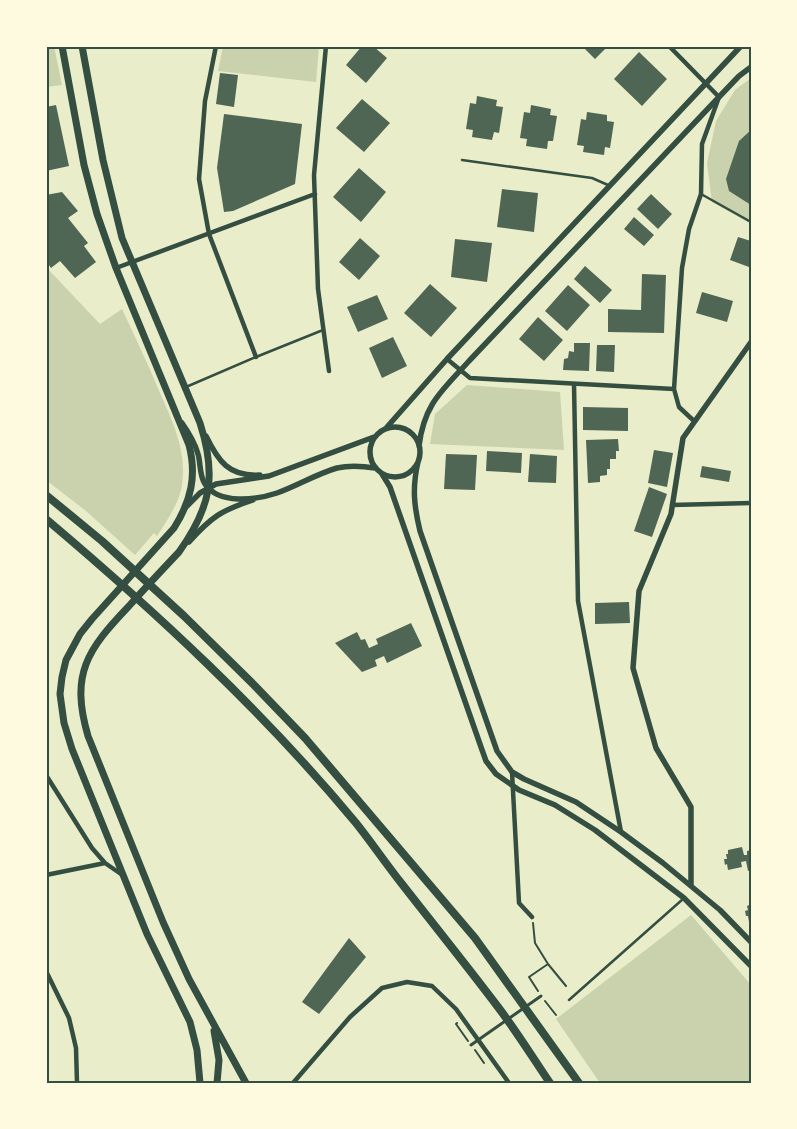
<svg xmlns="http://www.w3.org/2000/svg" width="797" height="1129" font-family="Commissioner,sans-serif">
<style>
.green{fill:#cad2ad}
.building{fill:#4f6655}
.lines{fill:none;stroke-linecap:round;stroke-linejoin:round}
.path{stroke:#344e41;stroke-width:2}
.service{stroke:#344e41;stroke-width:2.5}
.pedestrian{stroke:#344e41;stroke-width:3}
.minor{stroke:#344e41;stroke-width:4.5}
.tertiary{stroke:#344e41;stroke-width:5.5}
.primary{stroke:#344e41;stroke-width:7}
.motorway{stroke:#344e41;stroke-width:8}
.neatline{fill:none;stroke:#344e41;stroke-width:2}
</style>
<rect width="100%" height="100%" fill="#e9edc9"/>
<path class="green" d="M46,46h8l8,39 -16,2z
M223,46h96l-3,36 -98,-11z
M751,78v146l-39,-22 -5,-39 9,-42 19,-31z
M46,267l54,57 22,-15c13,28 26,55 38,84 13,29 27,59 22,92 -3,19 -15,35 -25,51l-3,-3 -19,22 -49,-44 -40,-31z
M467,385l93,7 4,58 -134,-6 5,-30z
M691,915l60,70v98h-151l-44,-64z"/>
<path class="building" d="M362,46h11l14,12 -21,25 -20,-18z
M582,46h26l-13,13z
M639,52l28,27 -25,27 -28,-27z
M220,73l18,2 -4,32 -18,-3z
M477,96l20,4 -1,6 7,1 -4,26 -5,-1 -2,8 -20,-3 1,-7 -7,-1 4,-26 6,1z
M362,99l28,24 -26,29 -28,-24z
M56,105l13,61 -23,5v-64z
M531,105l20,4 -1,6 7,1 -4,25h-5l-1,8 -21,-3 1,-7 -7,-1 4,-26 6,1z
M587,112l20,3v6l7,1 -4,26 -5,-1 -1,8 -21,-3 1,-6 -7,-1 4,-26 5,1z
M224,114l78,10 -7,60 -62,27 -9,1 -7,-44z
M751,130v75l-22,-14 -3,-12 13,-38z
M359,168l27,24 -25,30 -28,-25z
M502,189l36,4 -4,39 -37,-5z
M62,192l16,19 -10,7 20,25 -4,3 12,16 -21,16 -15,-17 -9,7 -5,-7v-66z
M651,194l21,20 -14,15 -21,-20z
M634,217l20,18 -10,11 -20,-17z
M738,237l13,4v21l-2,5 -19,-7z
M360,238l20,18 -21,24 -20,-18z
M455,239l37,4 -5,39 -36,-5z
M585,266l27,24 -12,13 -26,-24z
M642,274l24,1 -2,58 -56,-1v-23l33,1z
M430,284l27,24 -26,29 -27,-24z
M568,285l22,20 -23,26 -22,-20z
M702,292l31,9 -6,21 -31,-9z
M377,295l11,24 -30,13 -11,-25z
M538,317l25,23 -19,21 -25,-22z
M393,337l14,29 -25,12 -13,-30z
M574,343h16l-1,28 -26,-1 1,-11 4,-1 1,-7 5,1z
M597,345h18l-1,27 -18,-1z
M583,407l45,1v23l-45,-1z
M618,439l1,12h-3v8h-6v10h-3v6l-7,1v6l-12,1 -2,-43z
M654,450l19,3 -6,34 -19,-4z
M487,451l35,2 -1,20 -35,-2z
M446,454l31,1 -2,35 -31,-1z
M530,454l27,2 -1,27 -28,-1z
M702,466l29,5 -2,11 -29,-5z
M649,487l18,7 -15,43 -18,-6z
M629,602l1,21 -35,1v-21z
M411,623l11,23 -35,17 -3,-7 -9,4 2,6 -15,6 -27,-29 22,-11 4,8 4,-1 4,9 9,-4 -2,-5z
M742,847l2,8h3v-4l4,-1v20l-3,1 -2,-10 -5,1 1,5 -14,3 -1,-6 -2,1 -1,-6h3l-1,-5h2v-4z
M751,901v20l-2,1 -1,-6h-2l-1,-5 3,-1 -1,-4 2,-1v-3z
M349,938l17,19 -47,57 -17,-12z"/>
<g class="lines">
<path class="path" d="M533,923l2,20 13,21
M538,991l-9,-14 19,-13 18,22
M545,1001l11,14
M457,1023l-1,1 12,17
M475,1050l9,13"/>
<path class="service" d="M462,160l130,18 16,7
M701,194l50,28
M186,387l70,-30 67,-27
M569,1000l114,-101"/>
<path class="pedestrian" d="M471,1045l70,-49"/>
<path class="minor" d="M216,46l-11,55 -6,78 10,55 47,123
M326,46l-12,129 4,114 11,82
M669,46l50,51 -17,47 -1,50 -12,35 -7,39 -8,121 5,18 15,14
M116,268l199,-74
M447,359l23,19 204,11
M574,384l4,217 43,231
M672,505l79,-2
M512,772l7,131 13,14
M46,775l46,73 13,15 16,11
M46,875l59,-12
M46,971l23,47 7,30 1,35
M293,1083l57,-66 32,-29 25,-6 25,4 24,23 53,74"/>
<path class="tertiary" d="M182,423c7,10 13,20 16,31 3,10 1,21 7,30 14,21 51,16 72,9 20,-7 39,-19 60,-25 13,-3 25,-2 38,0
M370 452a25 25 0 1 1 50 0a25 25 0 1 1-50 0Z
M387,427l60,-68 294,-313
M206,436c12,25 23,41 54,39
M419,446c5,-42 23,-55 50,-85l250,-264 20,-21 12,-9
M418,462c-6,26 -4,44 2,69l77,220 15,21 12,7 52,23 45,30 42,31 57,47 31,32
M382,474l8,13 91,260 5,14 10,13 23,16 36,15 40,25 89,68 67,68
M187,506l13,-13 16,-9 53,-8 105,-39
M189,542c22,-25 33,-32 64,-42
M691,885v-78l-35,-59 -23,-80 6,-77 32,-77 12,-76 68,-96"/>
<path class="primary" d="M62,46l22,119 13,49 19,54 73,177c8,31 2,56 -15,83l-82,91 -12,15 -14,26 -4,17 -2,17 4,29 8,26 75,185 43,88 7,28 3,33
M82,46l21,114 19,78 78,185c17,53 11,84 -21,129 -17,18 -34,36 -50,54 -42,44 -59,68 -41,130l75,186 26,57 57,104
M214,1031l5,29 -2,23"/>
<path class="motorway" d="M46,495l56,46 82,75 70,69 51,53 170,200 104,145
M46,519c110,93 218,193 310,304 16,20 30,41 46,61 32,41 65,82 96,123 19,25 35,51 52,76"/>
</g>
<rect width="797" height="1129" fill="none" stroke="#fefae0" stroke-width="95"/>
<rect x="48" y="48" width="702" height="1034" class="neatline"/>
</svg>
